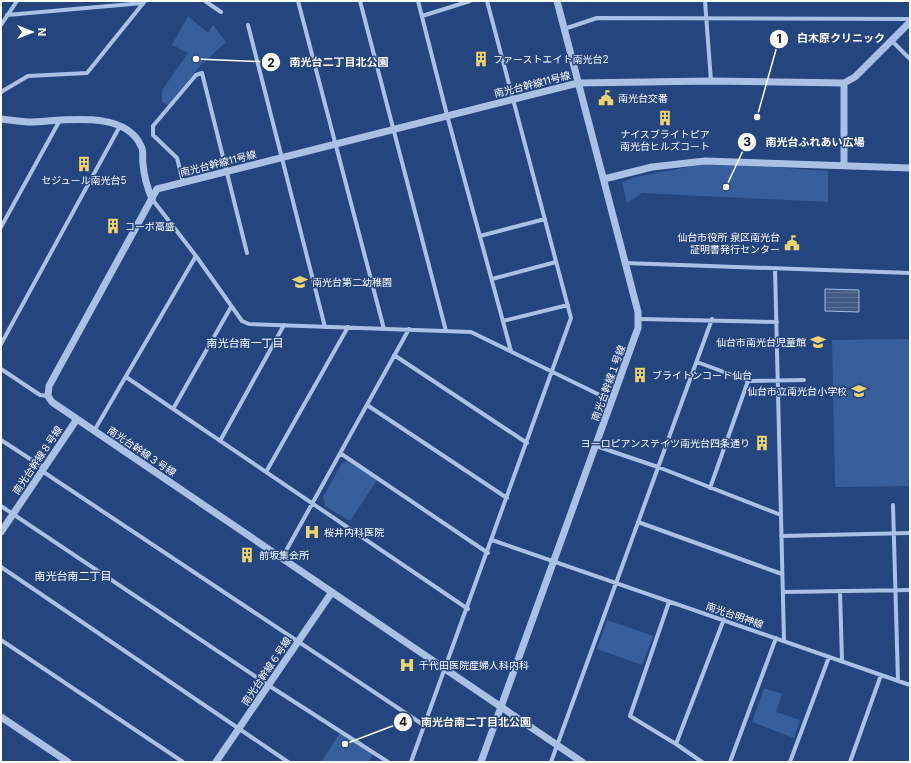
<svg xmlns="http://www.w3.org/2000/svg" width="911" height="763" font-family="Inter,'Noto Sans JP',sans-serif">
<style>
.green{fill:#385e9c}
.water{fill:url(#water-rules);stroke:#9ebbe6}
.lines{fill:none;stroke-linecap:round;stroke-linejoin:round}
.minor{stroke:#aac1e6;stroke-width:4}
.tertiary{stroke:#aac1e6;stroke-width:7}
.labels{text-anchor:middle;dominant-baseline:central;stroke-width:3;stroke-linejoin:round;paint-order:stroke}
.poi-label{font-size:10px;fill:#fff;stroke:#25457e;text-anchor:start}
.street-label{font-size:10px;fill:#fff;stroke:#25457e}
.neighbourhood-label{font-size:11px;fill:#fff;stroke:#25457e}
.leader{fill:none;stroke:#fff;stroke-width:1.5}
.callout-dot{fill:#fff;stroke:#25457e;stroke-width:1.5}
.mark-label{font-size:12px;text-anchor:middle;font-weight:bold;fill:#111}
.callout-label{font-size:11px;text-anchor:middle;font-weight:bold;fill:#fff;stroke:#25457e;stroke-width:3;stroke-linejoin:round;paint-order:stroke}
</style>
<defs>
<pattern id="water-rules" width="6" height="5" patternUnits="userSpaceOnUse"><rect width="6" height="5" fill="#425a83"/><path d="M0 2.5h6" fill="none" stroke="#5e7396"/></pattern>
</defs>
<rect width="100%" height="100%" fill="#25457e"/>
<path class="green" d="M188,16l20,17 5,-8 13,17 -25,23 -33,40 -6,-3v-12l26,-37 -16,-8z
M698,165h46l84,6v31l-186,-9 -15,10 -5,-21 14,-5z
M910,339v147l-75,1 -3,-147z
M348,461l29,19 -27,41 -25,-15 -2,-9 19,-34z
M607,620l46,16 -11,29 -45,-16z
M764,688l18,6 -6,18 24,8 -6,18 -42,-16z
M340,733l33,21 -4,8h-48z"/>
<path class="water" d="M825,289l34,1v22l-34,-1z"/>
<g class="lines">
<path class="minor" d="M205,1l16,11
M298,1l86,328
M360,1l86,330
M418,1l29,114 64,236
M705,1l6,80
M7,15l136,-12
M422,16l48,-15
M1,25l16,-24
M248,25l77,302
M564,29l33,-11 313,1
M892,41l18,18
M1,92l27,-16 59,-3 58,-72
M183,182l-6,-24 -24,-23v-9l43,-51 6,-2 45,180
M152,199l44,57 46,65 7,3 222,8 141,69
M1,227l59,-107
M480,236l65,-17
M625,263l285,10
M775,268l9,372
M492,279l64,-17
M639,319l138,3
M503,321l65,-16
M1,344l119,-218
M394,355l133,88
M697,362l51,19 56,-1
M1,369l39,26 8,1
M126,377l342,232
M367,405l140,93
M173,409l58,-102
M94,431l102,-175
M1,440l43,28
M220,441l64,-116
M596,446l62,21 123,48
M340,453l148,100
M42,471l383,255
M266,472l82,-145
M710,488l38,-107
M893,505l5,176
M1,506l267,179 120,77
M638,522l144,52
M781,536l129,-3
M492,540l418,145
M282,558l127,-229
M1,567l287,195
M840,591l2,70
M783,592l127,-2
M669,602l-39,114 46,28 26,18
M1,640l182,122
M676,744l48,-125
M411,762l160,-444 -84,-317
M551,762l161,-443
M730,762l46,-124
M790,762l39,-105
M850,762l31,-87"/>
<path class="tertiary" d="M844,83v82
M1,119c10,1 20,3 30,3 31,-1 94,-13 110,24 3,4 1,12 2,18 1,13 4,23 9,35
M604,179l48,-12 53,-6 205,7
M1,532l76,-113
M1,717l67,45
M216,762l116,-170
M481,762l157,-434v-16l-81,-311
M582,762l-530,-360 -4,-6 1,-10 108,-197 421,-106 133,-2 133,2 11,-6 55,-55"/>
</g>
<defs>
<g id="building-bare" transform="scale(1.2)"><path d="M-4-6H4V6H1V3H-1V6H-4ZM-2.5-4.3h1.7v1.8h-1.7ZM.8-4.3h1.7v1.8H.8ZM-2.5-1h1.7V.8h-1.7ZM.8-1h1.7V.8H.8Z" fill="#efd36e" stroke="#25457e" stroke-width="2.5" paint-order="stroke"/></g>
<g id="civic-bare" transform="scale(1.2)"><path d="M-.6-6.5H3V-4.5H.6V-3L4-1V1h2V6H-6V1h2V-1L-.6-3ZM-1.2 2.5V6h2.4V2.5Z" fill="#efd36e" stroke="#25457e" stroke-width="2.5" paint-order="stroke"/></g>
<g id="school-bare" transform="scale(1.2)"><path d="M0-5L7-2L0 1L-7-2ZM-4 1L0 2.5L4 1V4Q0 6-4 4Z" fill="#efd36e" stroke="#25457e" stroke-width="2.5" paint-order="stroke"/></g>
<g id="hospital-bare" transform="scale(1.2)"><path d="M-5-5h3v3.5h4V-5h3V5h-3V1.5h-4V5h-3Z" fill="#efd36e" stroke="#25457e" stroke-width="2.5" paint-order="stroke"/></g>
</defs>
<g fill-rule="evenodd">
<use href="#building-bare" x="481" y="59"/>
<use href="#civic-bare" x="606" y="98"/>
<use href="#building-bare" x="665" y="118"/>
<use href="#building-bare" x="84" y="164"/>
<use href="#building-bare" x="113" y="226"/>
<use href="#civic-bare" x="792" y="243"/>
<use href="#school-bare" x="300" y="282"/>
<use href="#school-bare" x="818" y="342"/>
<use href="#building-bare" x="640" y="375"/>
<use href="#school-bare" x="859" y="391"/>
<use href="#building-bare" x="762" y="443"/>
<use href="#hospital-bare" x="312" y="532"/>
<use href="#building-bare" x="247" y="555"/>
<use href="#hospital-bare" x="407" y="665"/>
</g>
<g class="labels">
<g class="poi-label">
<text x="493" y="59">ファーストエイト南光台2</text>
<text x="618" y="98">南光台交番</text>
<text x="665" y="134" text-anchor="middle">ナイスブライトピア<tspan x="665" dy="12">南光台ヒルズコート</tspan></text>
<text x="84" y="180" text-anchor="middle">セジュール南光台5</text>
<text x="125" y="226">コーポ高盛</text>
<text x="780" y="237" text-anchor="end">仙台市役所 泉区南光台<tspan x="780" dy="12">証明書発行センター</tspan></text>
<text x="312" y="282">南光台第二幼稚園</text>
<text x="806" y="342" text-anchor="end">仙台市南光台児童館</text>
<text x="652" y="375">ブライトンコート仙台</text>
<text x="847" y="391" text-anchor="end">仙台市立南光台小学校</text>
<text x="750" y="443" text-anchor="end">ヨーロピアンステイツ南光台四条通り</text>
<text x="324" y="532">桜井内科医院</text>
<text x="259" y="555">前坂集会所</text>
<text x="419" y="665">千代田医院産婦人科内科</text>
</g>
<g class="street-label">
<text transform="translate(532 84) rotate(-14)">南光台幹線11号線</text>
<text transform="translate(218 163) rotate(-14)">南光台幹線11号線</text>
<text transform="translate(608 383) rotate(-70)">南光台幹線１号線</text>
<text transform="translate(142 451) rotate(34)">南光台幹線３号線</text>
<text transform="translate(37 460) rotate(-56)">南光台幹線８号線</text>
<text transform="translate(735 615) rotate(19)">南光台明神線</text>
<text transform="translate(266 671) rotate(-56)">南光台幹線６号線</text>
</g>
<g class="neighbourhood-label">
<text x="245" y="343">南光台南一丁目</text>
<text x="73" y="576">南光台南二丁目</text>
</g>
</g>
<path class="leader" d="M757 117L779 39M196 59L271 62M726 187L747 142M345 744L403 722"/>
<g class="callout-dot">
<circle cx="757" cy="117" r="4"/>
<circle cx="196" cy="59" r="4"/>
<circle cx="726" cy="187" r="4"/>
<circle cx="345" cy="744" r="4"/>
<circle cx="779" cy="39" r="10"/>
<circle cx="271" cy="62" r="10"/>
<circle cx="747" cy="142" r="10"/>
<circle cx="403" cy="722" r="10"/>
</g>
<g class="mark-label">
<text x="779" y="43">1</text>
<text x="271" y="67">2</text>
<text x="747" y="146">3</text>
<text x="403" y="726">4</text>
</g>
<g class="callout-label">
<text x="841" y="42">白木原クリニック</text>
<text x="339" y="66">南光台二丁目北公園</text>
<text x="815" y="146">南光台ふれあい広場</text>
<text x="476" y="726">南光台南二丁目北公園</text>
</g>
<rect width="911" height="763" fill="none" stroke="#ffffff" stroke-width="4"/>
<g transform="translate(32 32) rotate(90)" stroke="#25457e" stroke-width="3" paint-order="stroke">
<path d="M0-3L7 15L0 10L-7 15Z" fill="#ffffff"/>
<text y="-6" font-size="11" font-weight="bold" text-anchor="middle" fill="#ffffff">N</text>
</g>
</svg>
